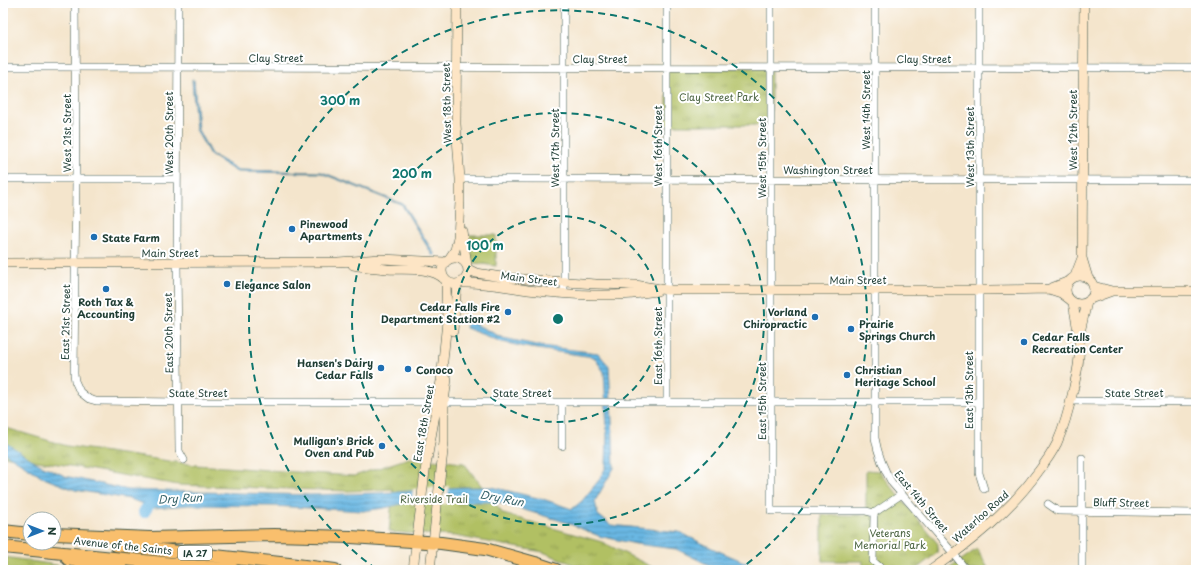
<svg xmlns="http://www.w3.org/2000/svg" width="1199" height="573" font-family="'Playpen Sans',sans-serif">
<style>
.park{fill:url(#park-tufts);stroke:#687e4c}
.water{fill:url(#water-rules);stroke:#447a8c}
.pier{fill:#f4e5cc}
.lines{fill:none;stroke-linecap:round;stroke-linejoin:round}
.river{stroke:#69b7e3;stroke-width:12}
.minor-casing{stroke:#3f564b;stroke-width:8}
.secondary-casing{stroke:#3f564b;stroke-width:10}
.motorway-casing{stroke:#3f564b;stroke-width:14}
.minor{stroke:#fff;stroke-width:7}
.secondary{stroke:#fde5c5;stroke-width:9}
.motorway{stroke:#f9bf6d;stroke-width:12}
.ring{fill:none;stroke:#0f766e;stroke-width:2;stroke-dasharray:7 5}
.poi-dot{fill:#1f6fb2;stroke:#fff;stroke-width:1.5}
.labels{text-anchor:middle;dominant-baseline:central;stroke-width:4;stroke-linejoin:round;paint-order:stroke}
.shield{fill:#fff;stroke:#627771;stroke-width:1}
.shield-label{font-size:9px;font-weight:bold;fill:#1f3d34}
.street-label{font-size:10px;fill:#1f3d34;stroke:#fff}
.park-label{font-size:10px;fill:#4b6442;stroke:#fff}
.poi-label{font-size:10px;font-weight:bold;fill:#1f3d34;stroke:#fff;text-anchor:start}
.water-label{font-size:11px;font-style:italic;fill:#356269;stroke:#fff}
.centre{fill:#0f766e;stroke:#fff;stroke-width:2}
.ring-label{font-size:12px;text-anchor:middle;font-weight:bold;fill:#0f766e;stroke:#fff;stroke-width:4;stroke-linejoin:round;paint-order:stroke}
</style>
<defs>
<pattern id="park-tufts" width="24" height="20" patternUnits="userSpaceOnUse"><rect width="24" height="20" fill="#b1c063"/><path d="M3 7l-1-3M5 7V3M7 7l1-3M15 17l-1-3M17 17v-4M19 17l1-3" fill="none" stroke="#8f9d52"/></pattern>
<pattern id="water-rules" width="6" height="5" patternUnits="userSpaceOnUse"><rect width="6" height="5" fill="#69b7e3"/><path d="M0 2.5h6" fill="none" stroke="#5696b9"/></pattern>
</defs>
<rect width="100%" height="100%" fill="#fff"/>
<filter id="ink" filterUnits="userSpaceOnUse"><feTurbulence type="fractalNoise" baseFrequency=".025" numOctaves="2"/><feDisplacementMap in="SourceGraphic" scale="8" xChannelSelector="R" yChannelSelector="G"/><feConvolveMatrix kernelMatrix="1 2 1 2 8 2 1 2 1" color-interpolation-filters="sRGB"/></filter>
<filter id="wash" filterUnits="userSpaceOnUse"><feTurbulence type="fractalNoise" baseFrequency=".012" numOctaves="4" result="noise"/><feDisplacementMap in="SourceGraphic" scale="16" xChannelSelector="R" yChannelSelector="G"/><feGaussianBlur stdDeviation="0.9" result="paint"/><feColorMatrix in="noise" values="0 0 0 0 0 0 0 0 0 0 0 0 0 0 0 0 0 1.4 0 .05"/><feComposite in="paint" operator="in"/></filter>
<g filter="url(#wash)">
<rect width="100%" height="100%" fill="#f4e5cc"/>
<path class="park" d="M667,68h104v57h-104z
M468,235h28v31l-28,-4z
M6,428l61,18 129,19 158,11 55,-18 55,5 39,51 99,28 56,28h-71l-44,-18 -88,-16 -66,-4 4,-43 -44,2 -171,-6 -113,-20 -62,-9v-27z
M866,470l13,1 59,73 -1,9 -22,17h-52v-9h-41v-46h44z
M977,549l12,21h-42z
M3,557l8,1 77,12h-85z"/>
<path class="water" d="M192,80h2l4,50 13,24 27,16 84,2 81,32 32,51 -2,1 -31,-51 -81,-32 -84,-1 -27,-17 -14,-25z
M467,320l36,18 38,8 57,7 11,13 4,73 1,29 -19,33 3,14 13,10 68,7 35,17 49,21h-44l-43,-21 -40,-5 -37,-8 -34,-14 -68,-20h-87l-26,6 -21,3 -89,-5 -85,-1 -35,3 -24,-9 -55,-9 -29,-11 -43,-27v-11l36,23 26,12 63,14 182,5 72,-2 81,-6h29l54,13 26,9 10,-8 17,-21 7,-13 1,-36 -3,-59 -10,-15 -64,-9 -28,-6 -36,-14z"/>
<path class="pier" d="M449,486l-2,18h-36l2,-15z"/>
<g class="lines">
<path class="river" d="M144,512l8,-12 10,-2"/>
</g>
</g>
<g filter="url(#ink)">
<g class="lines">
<g class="minor-casing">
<path id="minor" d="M75,3l1,176 -2,195 1,7 5,11 9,7 7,2 83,1h799
M178,3l-1,260 2,188 5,9
M564,3v290
M771,3v508h95l8,2 28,-19
M875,3v435c3,17 8,30 17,45l62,71 12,16
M979,3v470l5,16
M3,67l1193,1
M3,179h174
M460,179l736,1
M1071,401l125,1
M667,402v-399
M562,446v-44
M1048,504l10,7 138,2
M874,513l-1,48 9,8
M1082,570v-112"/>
</g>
<g class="secondary-casing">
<path id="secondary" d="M462,231l5,34
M442 271a13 13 0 1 1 26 0a13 13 0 1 1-26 0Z
M1082,258l2,-255
M449,259l6,-9 3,-13 2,-35v-23l-4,-55 1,-121
M3,263l335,-1 43,-3 64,3
M353,265c11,2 23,3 34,4 18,1 44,-3 57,10
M468,269l8,4 32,5 88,6 39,1 32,5h322l60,-1
M1066 290a14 14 0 1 1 28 0a14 14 0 1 1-28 0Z
M1075,276l7,-18 6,20
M1067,282l-18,7 12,4 8,6
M461,283c23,-1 45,4 67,7 44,5 86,8 129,1
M1112,291h84
M1090,299l22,-8 -19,-5
M1073,303l6,34 8,-35
M453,331l4,-47
M413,570l12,-99 16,-90 6,-60 -1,-41
M430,570l14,-128v-40l3,-23
M931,570c40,-28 78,-58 107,-98 7,-9 14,-19 19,-29 7,-16 12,-34 16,-52 4,-18 8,-36 6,-54"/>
</g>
<g class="motorway-casing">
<path id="motorway" d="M3,531l27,3
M54,534l96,4 124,-3 77,2 90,6 44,6 50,14 21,7
M116,545l173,19 46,6
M3,547l231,23
M68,559l54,11"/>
</g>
<use href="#minor" class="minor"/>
<use href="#secondary" class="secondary"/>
<use href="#motorway" class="motorway"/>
</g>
</g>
<g class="ring">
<circle cx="558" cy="319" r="103"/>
<circle cx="558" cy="319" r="206"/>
<path d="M376 569A309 309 0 1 1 740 569"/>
</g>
<g class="poi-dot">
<circle cx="292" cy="229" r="4"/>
<circle cx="94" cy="237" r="4"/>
<circle cx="227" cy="284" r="4"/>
<circle cx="106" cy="289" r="4"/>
<circle cx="508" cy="312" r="4"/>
<circle cx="815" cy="317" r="4"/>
<circle cx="851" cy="329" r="4"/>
<circle cx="1024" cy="342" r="4"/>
<circle cx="381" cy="368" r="4"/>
<circle cx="408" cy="369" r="4"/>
<circle cx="847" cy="375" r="4"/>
<circle cx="382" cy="446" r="4"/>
</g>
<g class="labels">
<rect class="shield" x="178" y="546" width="34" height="14" rx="3"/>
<g class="shield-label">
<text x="195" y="553">IA 27</text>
</g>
<g class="street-label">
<text x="276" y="57">Clay Street</text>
<text x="600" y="58">Clay Street</text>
<text x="924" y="58">Clay Street</text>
<text transform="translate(446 103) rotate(-91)">West 18th Street</text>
<text transform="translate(865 110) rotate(-90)">West 14th Street</text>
<text transform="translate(1072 130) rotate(-90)">West 12th Street</text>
<text transform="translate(66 133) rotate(-90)">West 21st Street</text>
<text transform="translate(168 133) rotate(-90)">West 20th Street</text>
<text transform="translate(657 146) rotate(-90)">West 16th Street</text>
<text transform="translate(969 147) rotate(-90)">West 13th Street</text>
<text transform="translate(554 148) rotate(-90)">West 17th Street</text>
<text transform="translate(761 158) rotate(-90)">West 15th Street</text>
<text x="828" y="169">Washington Street</text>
<text x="170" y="252">Main Street</text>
<text transform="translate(529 278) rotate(7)">Main Street</text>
<text x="858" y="279">Main Street</text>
<text transform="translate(65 322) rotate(-89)">East 21st Street</text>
<text transform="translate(168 333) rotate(-91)">East 20th Street</text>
<text transform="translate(657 346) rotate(-90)">East 16th Street</text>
<text transform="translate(968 390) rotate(-90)">East 13th Street</text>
<text x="198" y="392">State Street</text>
<text x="522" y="392">State Street</text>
<text x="1134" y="392">State Street</text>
<text transform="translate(761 401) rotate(-90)">East 15th Street</text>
<text transform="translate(423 423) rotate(-80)">East 18th Street</text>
<text transform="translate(922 501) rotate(50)">East 14th Street</text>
<text transform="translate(1121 502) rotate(1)">Bluff Street</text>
<text transform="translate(980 516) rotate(-42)">Waterloo Road</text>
<text transform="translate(123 545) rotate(6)">Avenue of the Saints</text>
</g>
<g class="park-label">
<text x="719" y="96">Clay Street Park</text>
<text x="434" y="498">Riverside Trail</text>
<text x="890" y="532">Veterans<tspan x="890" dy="12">Memorial Park</tspan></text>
</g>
<g class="poi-label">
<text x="300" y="223">Pinewood<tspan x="300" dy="12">Apartments</tspan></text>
<text x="102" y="237">State Farm</text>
<text x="235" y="284">Elegance Salon</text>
<text x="106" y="301" text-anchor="middle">Roth Tax &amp;<tspan x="106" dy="12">Accounting</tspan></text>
<text x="500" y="306" text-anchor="end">Cedar Falls Fire<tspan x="500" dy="12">Department Station #2</tspan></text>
<text x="807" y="311" text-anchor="end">Vorland<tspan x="807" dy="12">Chiropractic</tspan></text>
<text x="859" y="323">Prairie<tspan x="859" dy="12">Springs Church</tspan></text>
<text x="1032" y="336">Cedar Falls<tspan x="1032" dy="12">Recreation Center</tspan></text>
<text x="373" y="362" text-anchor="end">Hansen's Dairy<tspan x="373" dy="12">Cedar Falls</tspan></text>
<text x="416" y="369">Conoco</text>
<text x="855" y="369">Christian<tspan x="855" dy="12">Heritage School</tspan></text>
<text x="374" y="440" text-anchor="end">Mulligan's Brick<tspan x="374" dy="12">Oven and Pub</tspan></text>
</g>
<g class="water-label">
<text transform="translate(180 498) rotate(-3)">Dry Run</text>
<text transform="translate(502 498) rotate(11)">Dry Run</text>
</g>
</g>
<circle cx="558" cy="319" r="6" class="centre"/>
<g class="ring-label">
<text x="340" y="105">300 m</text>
<text x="412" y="178">200 m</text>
<text x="485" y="250">100 m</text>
</g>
<rect width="1199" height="573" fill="none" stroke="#fff" stroke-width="16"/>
<g transform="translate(42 531) rotate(90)"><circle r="19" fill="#ffffff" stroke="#a5b1ae"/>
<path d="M0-3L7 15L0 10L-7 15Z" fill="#1f6fb2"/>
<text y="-6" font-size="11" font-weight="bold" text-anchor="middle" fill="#1f3d34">N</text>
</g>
</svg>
